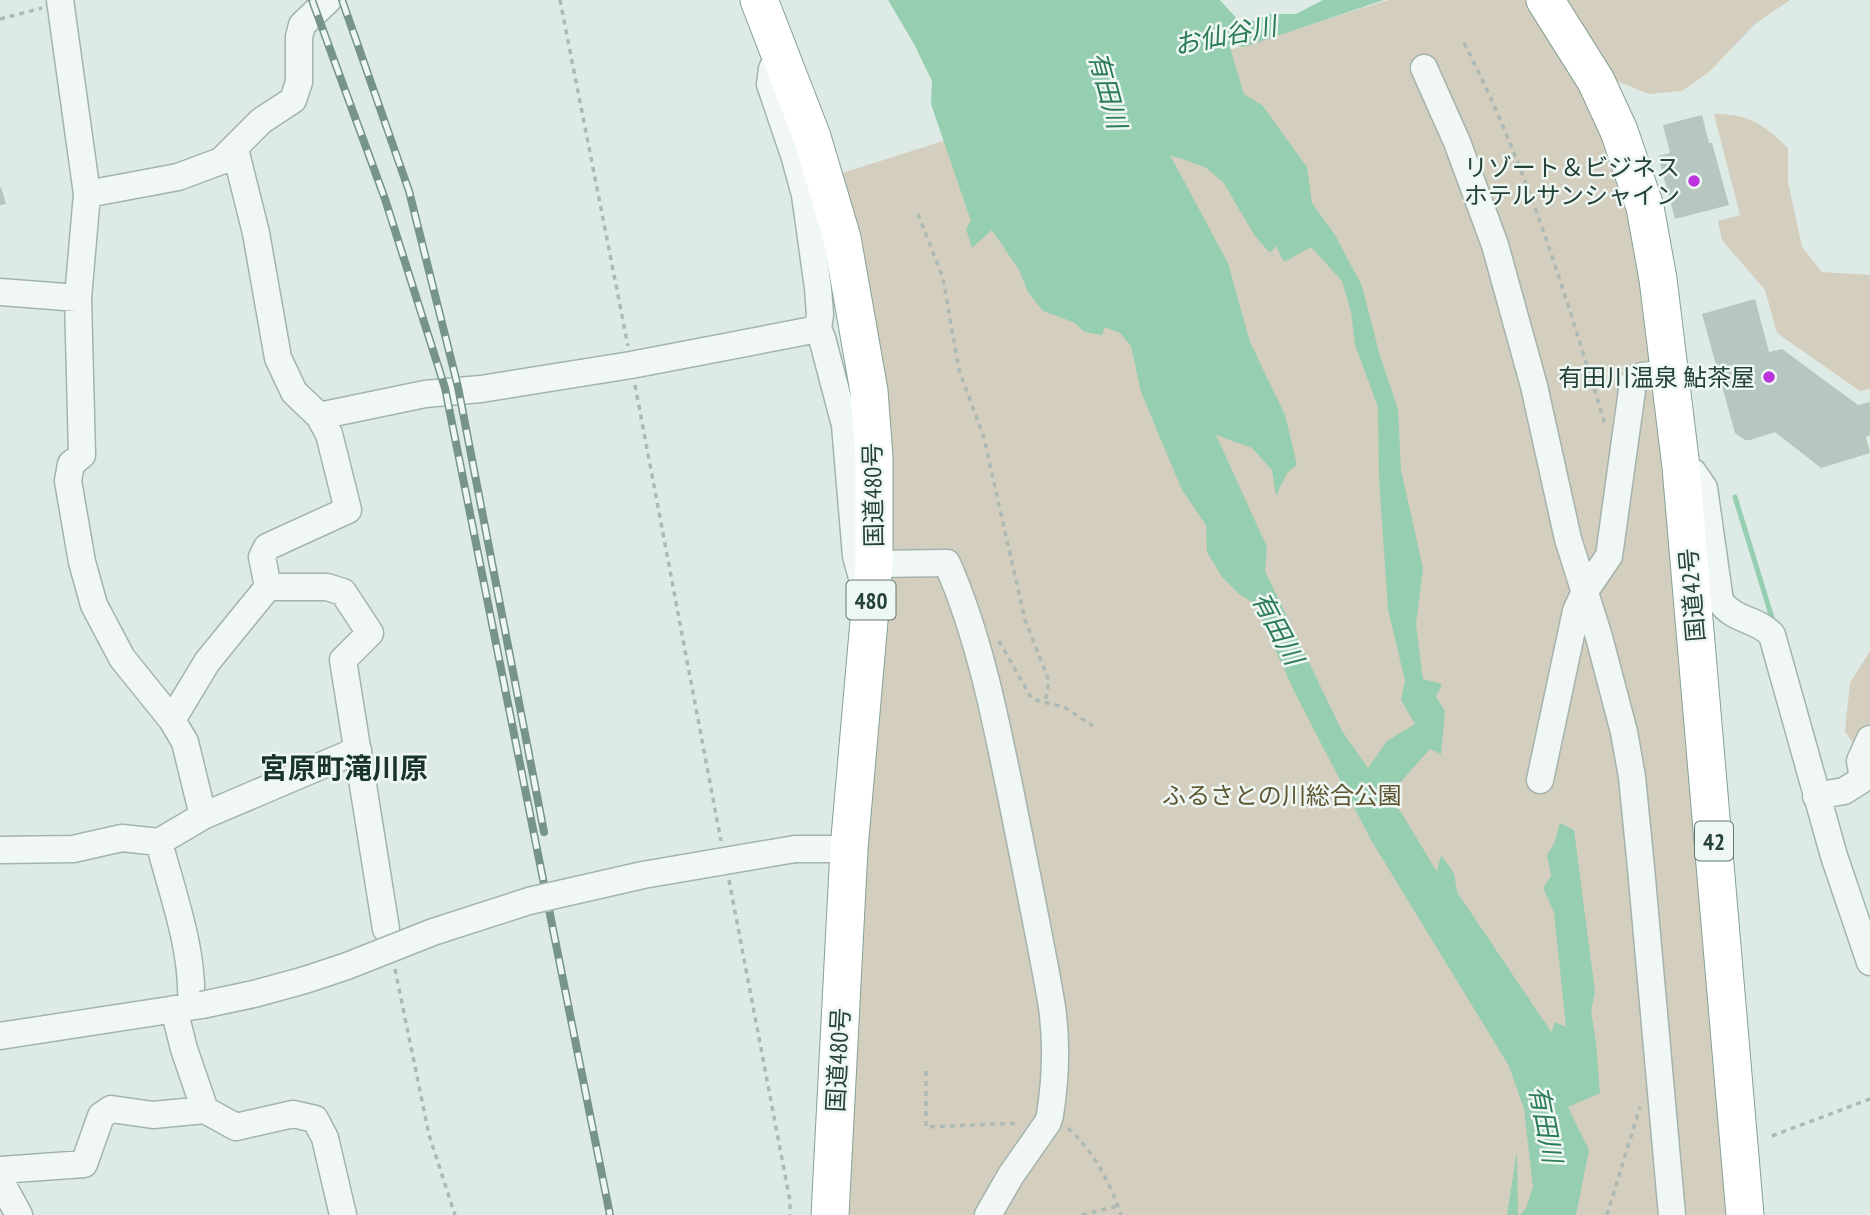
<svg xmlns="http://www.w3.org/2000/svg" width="1870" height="1215" font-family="'PT Sans Narrow','Noto Sans JP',sans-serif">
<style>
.green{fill:#d4cebe}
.water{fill:#95ceb0;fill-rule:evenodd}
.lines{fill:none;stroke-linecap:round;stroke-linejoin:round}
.stream{stroke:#95ceb0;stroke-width:5}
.building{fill:#b5c7bf}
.minor-casing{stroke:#a3b4ad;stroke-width:29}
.highway-casing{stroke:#84a295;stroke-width:39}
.path{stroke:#acb9b4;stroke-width:3.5;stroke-dasharray:5 5;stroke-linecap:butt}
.minor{stroke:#f1f7f5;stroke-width:26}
.highway{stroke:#fff;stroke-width:37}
.rail-casing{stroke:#769588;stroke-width:8}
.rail{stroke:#eef7f3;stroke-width:5;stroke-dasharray:16;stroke-linecap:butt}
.minor-bridge-casing{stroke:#a3b4ad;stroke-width:29;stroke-linecap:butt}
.minor-bridge{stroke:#f1f7f5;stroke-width:26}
.poi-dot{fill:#bd34dd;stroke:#eef7f3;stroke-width:2.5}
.labels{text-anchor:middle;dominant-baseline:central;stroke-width:5;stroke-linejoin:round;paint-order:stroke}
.shield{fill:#eef7f3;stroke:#61786f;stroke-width:2}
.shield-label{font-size:23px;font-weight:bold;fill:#254237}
.poi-label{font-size:24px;fill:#254237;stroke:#eef7f3;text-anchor:end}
.street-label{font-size:24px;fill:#254237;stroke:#eef7f3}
.park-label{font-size:24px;fill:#605531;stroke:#eef7f3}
.water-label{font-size:26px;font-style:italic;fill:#2b7b54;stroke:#eef7f3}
.quarter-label{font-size:28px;font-weight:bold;fill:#183329;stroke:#eef7f3}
</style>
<rect width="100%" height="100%" fill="#deeae5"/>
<path class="green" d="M1388,0h138l23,31 41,65 54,167 92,952h-896l40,-631 -47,-408z
M1565,0h225l-35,24 -46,48 -27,19 -33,3 -30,-12 -14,-12z
M1714,114c36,0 50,11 74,34v34l14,65 20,25 48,3v114l-10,2 -83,-58 -12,-43 -43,-50 -4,-19 22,-6z
M1870,651v118l-25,-38 5,-48z"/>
<path class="water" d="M888,0h332l18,20 17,1 14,-7h27l27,-14h61l-140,47 -15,-3 15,50 18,11 45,62 5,36 23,32 27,51 18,70 18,53 3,61 22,98 -7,57 7,54 19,5 -6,13 9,14 -4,43 -11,-5 -40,45 47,78 4,-17 13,18 3,19 95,141 2,-11 12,5 -12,-115 -11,-24 8,-12 -4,-21 7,-11 6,-21 14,7 21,162 -4,18 5,33 4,50 -32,14 21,43 -13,65h-56l6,-7 7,-21 -9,-78 -15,-43 -138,-226 -76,-147 -40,-89 -16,-10 -17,-17 -15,-25 -1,-27 -24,-35 -41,-98 -10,-46 -11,-13 -15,-6 -3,8 -17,-3 -12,-10 -30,-11 -15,-19 -9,-22 -27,-40 -20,18 -6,-19 5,-8 -40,-117 1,-23 -18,-37zM1170,155l35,12 18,15 32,54 15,17 6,-7 8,16 27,-15 31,34 9,31 4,33 23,62 1,71 9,131 17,72 -4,19 14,24 -28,17 -19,27 -26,-37 -77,-160 2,-24 -51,-112 36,13 20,22 4,26 11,-23 10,-8 -12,-50 -35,-73 -22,-79z
M1517,1151l1,64h-11z"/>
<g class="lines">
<path class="stream" d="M1735,497l38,124"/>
</g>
<path class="building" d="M1702,115l7,28h3l17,62 -54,14 -17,-63 12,-3 -7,-28z
M1,187l5,17 -6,1v-17z
M1755,299l14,53 13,-3 76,56 12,-3v33l-4,2 4,16 -49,15 -46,-36 -25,8h-5l-10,-7 -33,-119z"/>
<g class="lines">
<g class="minor-casing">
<path id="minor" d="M60,0l27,194 -9,104 4,157 -11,9 -3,17 14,81 12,43 28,53 50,62 13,22 18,74
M780,53l-8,16 -2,15 25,74 10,37 13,93 2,27 -2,14
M1424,68l33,74 38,103 39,141 34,153 31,98 25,95 8,45 9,91 31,347
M87,194l91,-17 43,-16 40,-40 32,-21 6,-18v-45l3,-12 26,-25
M0,292l78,6
M319,416l106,-22 56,-5 150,-24 187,-36 4,9 23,87 11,131 8,29
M1681,467l12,5 11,16 16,113c15,21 37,17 52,34l62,221 36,106
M874,564l73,-1c32,73 48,153 64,232 13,66 27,133 39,200 7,38 6,82 0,120l-2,7 -37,53 -23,40
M268,587h59l16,5 27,41 -27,27 43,269
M172,720l35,-58 61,-75 -6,-30 5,-10 81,-37 -19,-76 -10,-18 -25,-24 -16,-34 -22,-125 -21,-84
M1540,780l36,-169 9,-20 24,-35 24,-173 9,-7 28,-3
M1816,796l28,-5 16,-10 2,-9 -2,-11 10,-22
M159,842c14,54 35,108 32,164
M795,849h54
M0,850l73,-1 49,-11 37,4 44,-26 155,-66
M174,1009l10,40 21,61
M0,1036l202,-31
M0,1170l84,-6 17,-48 10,-7 42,6 52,-5 31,17 57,-13 22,5 10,19 18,77
M0,1180l19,35"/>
</g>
<g class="highway-casing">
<path id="highway" d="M759,0l53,137 30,101 27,153 5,66v107l-25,285 -19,366
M1545,0l51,81 23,50 26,76 13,72 23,188 64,748"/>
</g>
<path class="path" d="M560,0l68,346
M0,19l42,-11
M1464,43c62,120 101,251 141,381
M918,214l25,64 16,92 25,68 41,182 24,61 -4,21
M635,385l86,456
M999,641l33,58 32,8 29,19
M729,880l61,321v14
M395,969l34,166 26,80
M926,1071v56l94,-4
M1068,1128c26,24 42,54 53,87
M1772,1136l98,-37
M1082,1215l35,-9
M1607,1215l33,-108"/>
<use href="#minor" class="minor"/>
<use href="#highway" class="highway"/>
<g class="rail-casing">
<path id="rail" d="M312,0l73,199 60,189 165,827
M342,0l67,191 49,196 86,445"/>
</g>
<use href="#rail" class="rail"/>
<g class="minor-bridge-casing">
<path id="minor-bridge" d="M202,1005l52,-11 51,-14 42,-14 86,-34 96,-31 114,-26 152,-26"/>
</g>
<use href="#minor-bridge" class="minor-bridge"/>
</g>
<g class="poi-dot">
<circle cx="1694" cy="181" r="7"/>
<circle cx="1769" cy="377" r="7"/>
</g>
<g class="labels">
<g class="shield">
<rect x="846.5" y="580.5" width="49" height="39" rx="5"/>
<rect x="1695" y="821.5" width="38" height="39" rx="5"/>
</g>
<g class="shield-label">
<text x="871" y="600">480</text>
<text x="1714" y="841">42</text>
</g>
<g class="poi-label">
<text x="1680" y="167">リゾート＆ビジネス<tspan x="1680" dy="28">ホテルサンシャイン</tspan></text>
<text x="1755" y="377">有田川温泉 鮎茶屋</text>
</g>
<g class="street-label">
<text transform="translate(873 495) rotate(-91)">国道480号</text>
<text transform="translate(1692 595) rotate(-95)">国道42号</text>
<text transform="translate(838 1060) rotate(-87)">国道480号</text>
</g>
<g class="park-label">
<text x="1282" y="795">ふるさとの川総合公園</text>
</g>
<g class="water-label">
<text transform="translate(1225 35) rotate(-11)">お仙谷川</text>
<text transform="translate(1108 90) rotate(75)">有田川</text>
<text transform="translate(1278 628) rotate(62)">有田川</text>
<text transform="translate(1546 1124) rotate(79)">有田川</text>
</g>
<g class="quarter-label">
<text x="344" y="767">宮原町滝川原</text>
</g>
</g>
</svg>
